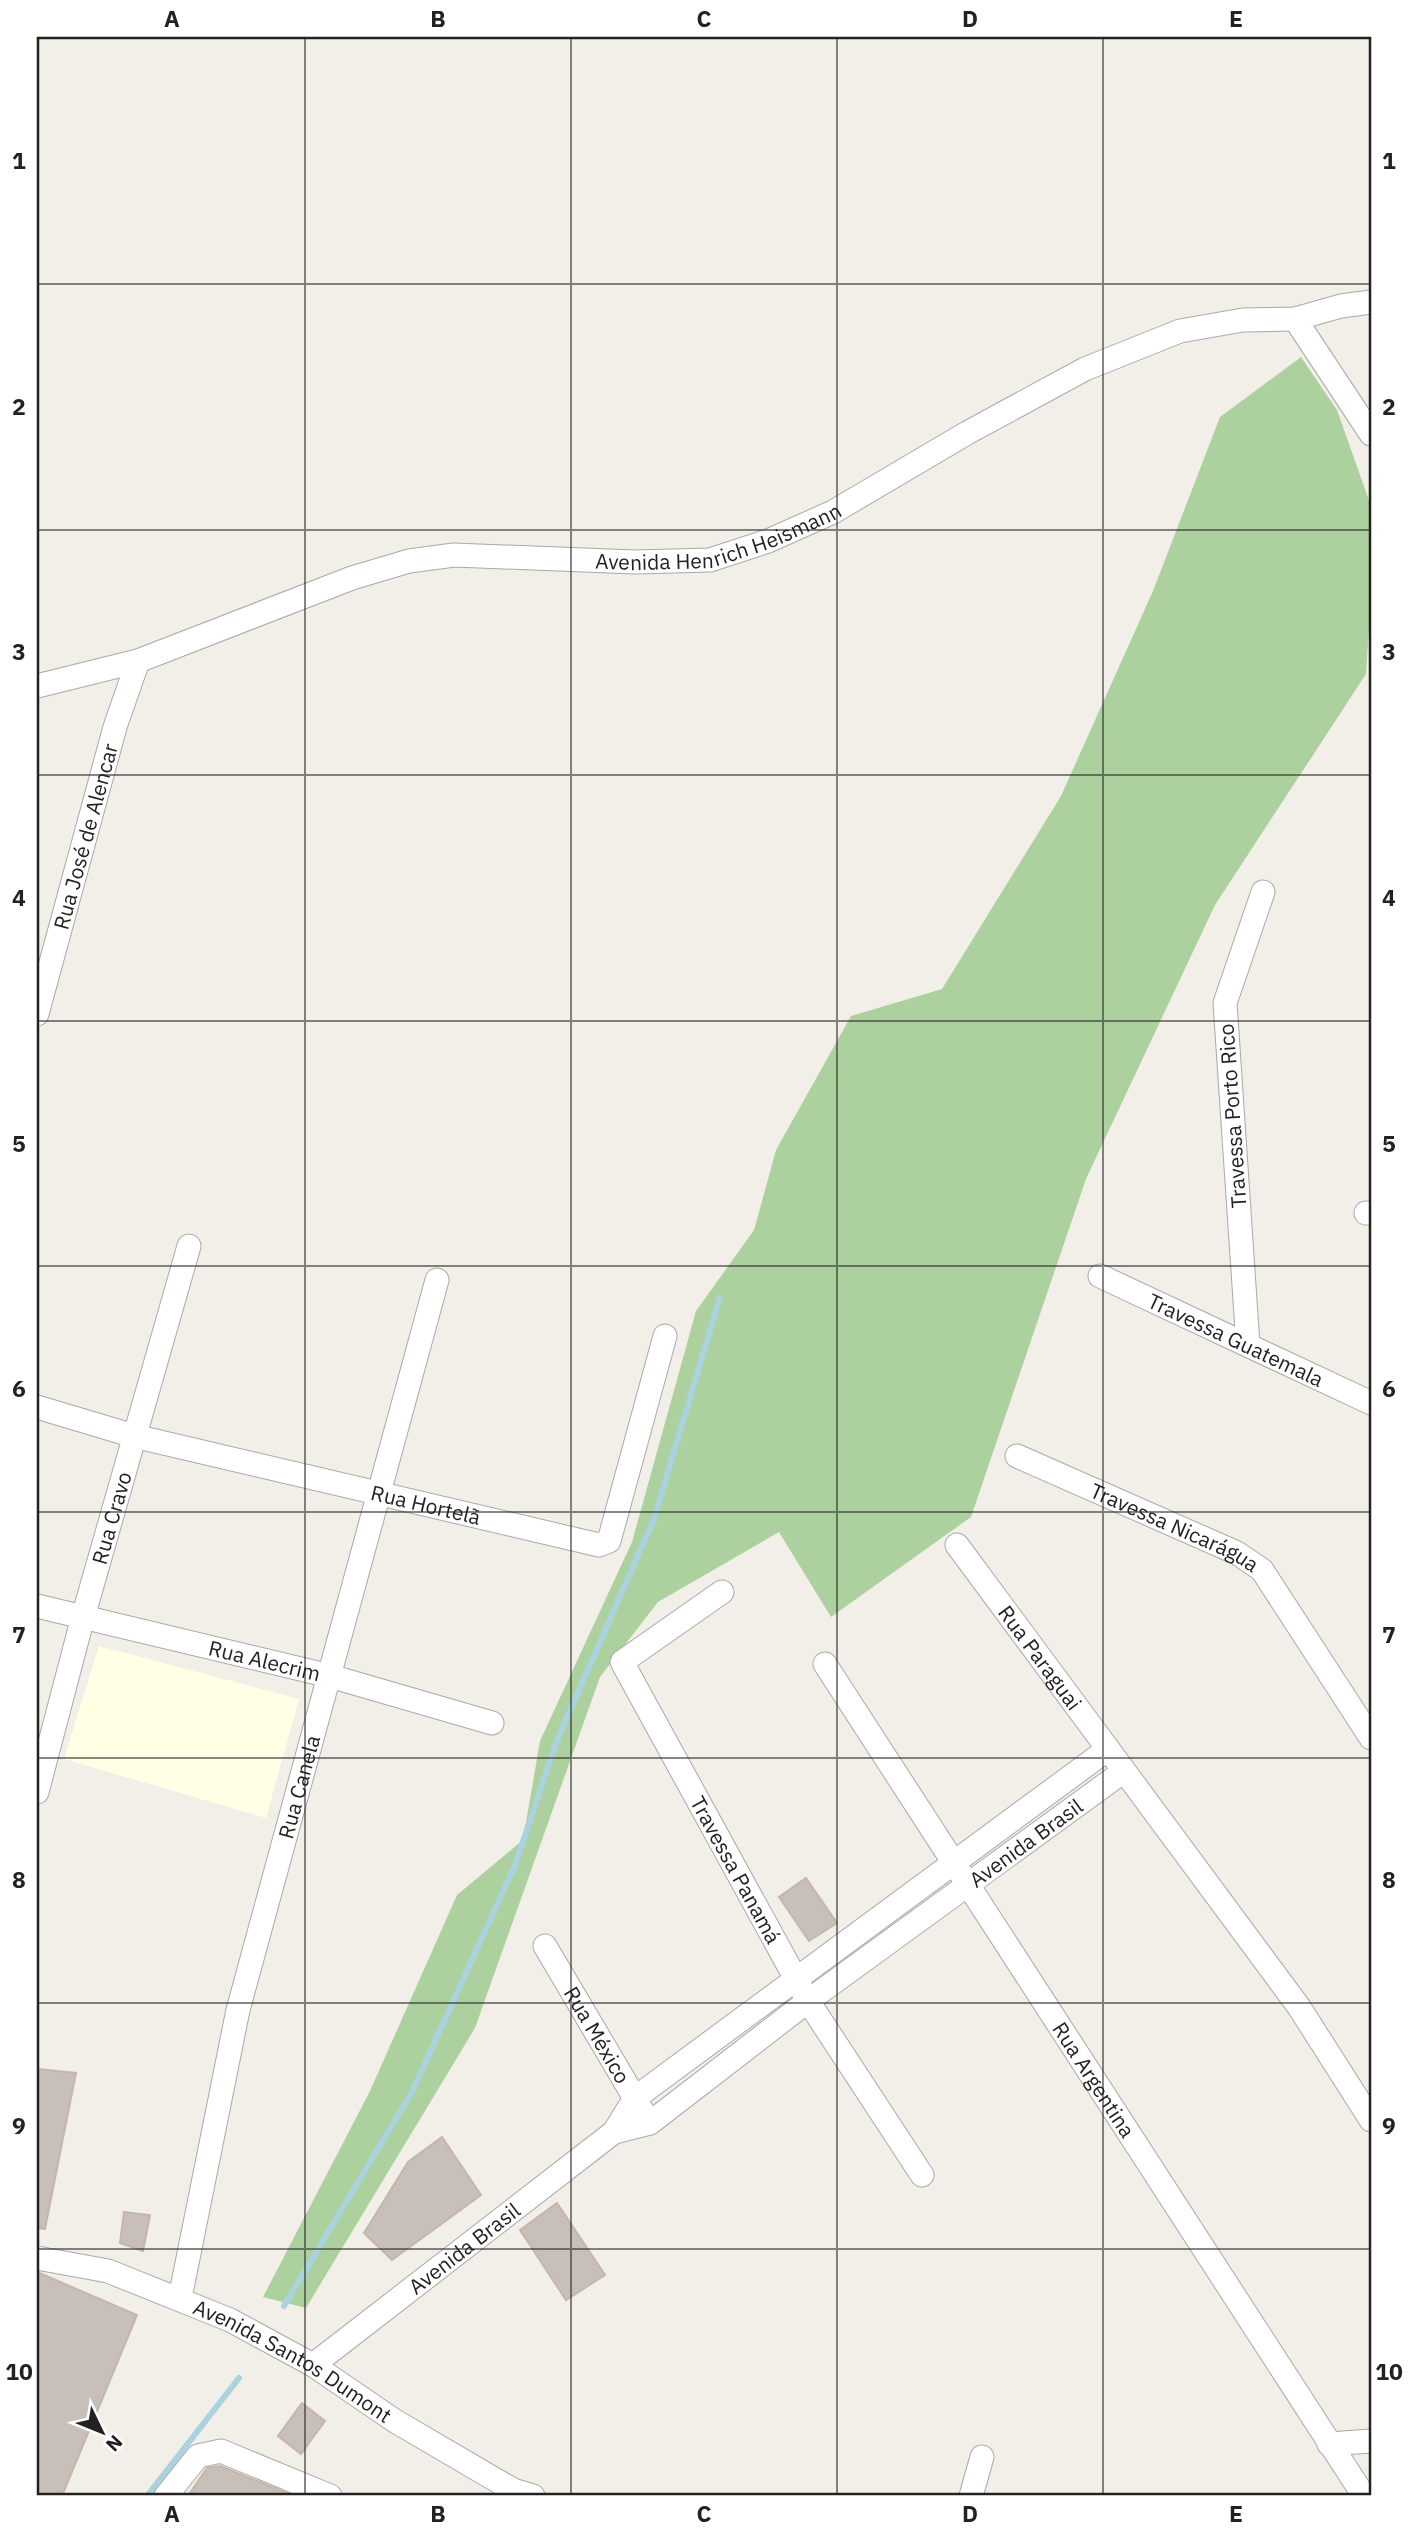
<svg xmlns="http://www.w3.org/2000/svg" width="1408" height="2533" font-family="'IBM Plex Sans',sans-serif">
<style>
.education{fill:#ffffe5}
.forest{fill:#add19e}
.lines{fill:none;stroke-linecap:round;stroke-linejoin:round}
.stream{stroke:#aad3df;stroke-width:6}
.building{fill:#c7bfb8;stroke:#c4b6ab;stroke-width:2}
.minor-casing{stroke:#a9a9a9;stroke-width:25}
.minor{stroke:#fff;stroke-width:23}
.grid{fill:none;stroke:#222;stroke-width:2;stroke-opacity:0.55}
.labels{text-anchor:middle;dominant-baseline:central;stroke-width:5;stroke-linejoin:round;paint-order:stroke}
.street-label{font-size:21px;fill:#222;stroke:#fff}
.neatline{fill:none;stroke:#222;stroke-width:2.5}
.grid-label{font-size:23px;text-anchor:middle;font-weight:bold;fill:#222}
</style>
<rect width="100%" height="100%" fill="#f2efe9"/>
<path class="education" d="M99,1646l200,53 -33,119 -202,-59z"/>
<path class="forest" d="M1301,357l36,53 34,96v90l-5,78 -151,231 -129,274 -115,338 -140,100 -52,-85 -121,70 -58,75 -125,351 -169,280 -43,-11 107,-206 87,-196 66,-55 17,-99 92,-199 64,-231 58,-81 22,-80 75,-134 91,-27 119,-193 92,-205 67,-174z"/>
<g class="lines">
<path class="stream" d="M284,2306l128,-214 103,-227 43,-127 96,-219 66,-222
M147,2496l92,-118"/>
</g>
<path class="building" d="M806,1878l31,45 -28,18 -30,-44z
M37,2069l39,4 -31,156 -8,-1z
M442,2137l39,58 -89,65 -28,-27 44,-71z
M557,2203l48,72 -39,25 -46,-70z
M124,2212l26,3 -7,36 -23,-8z
M37,2272l100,43 -75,181h-25z
M302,2403l23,18 -24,33 -23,-18z
M220,2466l74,30h-106l19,-28z"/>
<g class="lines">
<g class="minor-casing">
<g id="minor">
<path d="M1295,319l76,115"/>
<path id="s1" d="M37,686l101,-25 214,-83 57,-17 45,-6 181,7 75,-2 58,-19 65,-29 134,-79 118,-64 95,-38 63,-11 52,-1 46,-13 30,-4"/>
<path id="s2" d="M37,1014l78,-287 23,-66"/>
<path d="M1366,1213h5"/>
<path id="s3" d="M1100,1276l271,127"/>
<path d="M1248,1345l-23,-342 38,-111"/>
<path id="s4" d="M37,1407l97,29 465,109 10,-4 56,-205"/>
<path id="s5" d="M1017,1456l220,97 25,17 109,168"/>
<path id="s6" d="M957,1545l342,462 72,113"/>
<path id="s7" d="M722,1592l-100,70 186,339 114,174"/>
<path id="s8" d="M37,1606l293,70 162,47"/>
<path id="s9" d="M825,1664l539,832"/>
<path id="s10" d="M37,1792l46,-175 106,-371"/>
<path id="s11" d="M545,1946l98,166"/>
<path id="s12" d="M614,2132l36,-9 158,-122 316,-230"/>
<path id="s13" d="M37,2258l71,13 122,49 83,45 82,56 118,69 20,6"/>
<path id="s14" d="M180,2298l58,-288 199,-730"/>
<path id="s15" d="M313,2365l301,-233 21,-34 473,-349"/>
<path d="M1329,2444l42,-3"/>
<path d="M166,2496l32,-40 23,-5 109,45"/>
<path d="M971,2496l11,-39"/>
</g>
</g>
<use href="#minor" class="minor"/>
</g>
<path class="grid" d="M305,37v2459M571,37v2459M837,37v2459M1103,37v2459M37,284h1334M37,530h1334M37,775h1334M37,1021h1334M37,1266h1334M37,1512h1334M37,1758h1334M37,2003h1334M37,2249h1334"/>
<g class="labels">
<g class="street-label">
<text stroke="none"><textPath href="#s1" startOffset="707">Avenida Henrich Heismann</textPath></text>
<text stroke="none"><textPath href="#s2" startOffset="184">Rua José de Alencar</textPath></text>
<text transform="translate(1232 1116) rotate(-94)">Travessa Porto Rico</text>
<text stroke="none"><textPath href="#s3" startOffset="150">Travessa Guatemala</textPath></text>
<text stroke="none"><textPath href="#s4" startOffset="401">Rua Hortelã</textPath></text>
<text stroke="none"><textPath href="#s10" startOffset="284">Rua Cravo</textPath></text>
<text stroke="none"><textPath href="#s5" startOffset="173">Travessa Nicarágua</textPath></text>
<text stroke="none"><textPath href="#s6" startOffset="140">Rua Paraguai</textPath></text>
<text stroke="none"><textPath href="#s8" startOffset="234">Rua Alecrim</textPath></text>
<text stroke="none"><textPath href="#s14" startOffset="525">Rua Canela</textPath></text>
<text stroke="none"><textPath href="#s12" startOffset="506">Avenida Brasil</textPath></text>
<text stroke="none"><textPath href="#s7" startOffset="359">Travessa Panamá</textPath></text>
<text stroke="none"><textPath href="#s11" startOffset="103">Rua México</textPath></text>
<text stroke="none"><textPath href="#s9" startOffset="495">Rua Argentina</textPath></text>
<text stroke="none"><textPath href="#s15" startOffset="191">Avenida Brasil</textPath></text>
<text stroke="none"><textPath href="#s13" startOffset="278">Avenida Santos Dumont</textPath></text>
</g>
</g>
<rect width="1408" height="2533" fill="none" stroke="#ffffff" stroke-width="77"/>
<g transform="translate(102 2432) rotate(133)" stroke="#ffffff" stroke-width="5" paint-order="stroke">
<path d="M0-5L12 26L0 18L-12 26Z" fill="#222222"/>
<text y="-10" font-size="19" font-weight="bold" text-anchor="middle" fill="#222222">N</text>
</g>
<rect x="38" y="38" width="1332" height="2456" class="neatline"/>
<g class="grid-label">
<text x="172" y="27">A</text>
<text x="438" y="27">B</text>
<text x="704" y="27">C</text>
<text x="970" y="27">D</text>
<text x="1236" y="27">E</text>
<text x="19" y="169">1</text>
<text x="1389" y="169">1</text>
<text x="19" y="415">2</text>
<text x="1389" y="415">2</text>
<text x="19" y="660">3</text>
<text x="1389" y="660">3</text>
<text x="19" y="906">4</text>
<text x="1389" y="906">4</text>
<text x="19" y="1152">5</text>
<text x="1389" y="1152">5</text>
<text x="19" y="1397">6</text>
<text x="1389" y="1397">6</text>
<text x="19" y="1643">7</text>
<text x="1389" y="1643">7</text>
<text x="19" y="1888">8</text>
<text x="1389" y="1888">8</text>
<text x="19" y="2134">9</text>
<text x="1389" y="2134">9</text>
<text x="19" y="2380">10</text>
<text x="1389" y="2380">10</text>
<text x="172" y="2522">A</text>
<text x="438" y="2522">B</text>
<text x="704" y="2522">C</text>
<text x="970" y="2522">D</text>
<text x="1236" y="2522">E</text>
</g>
</svg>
